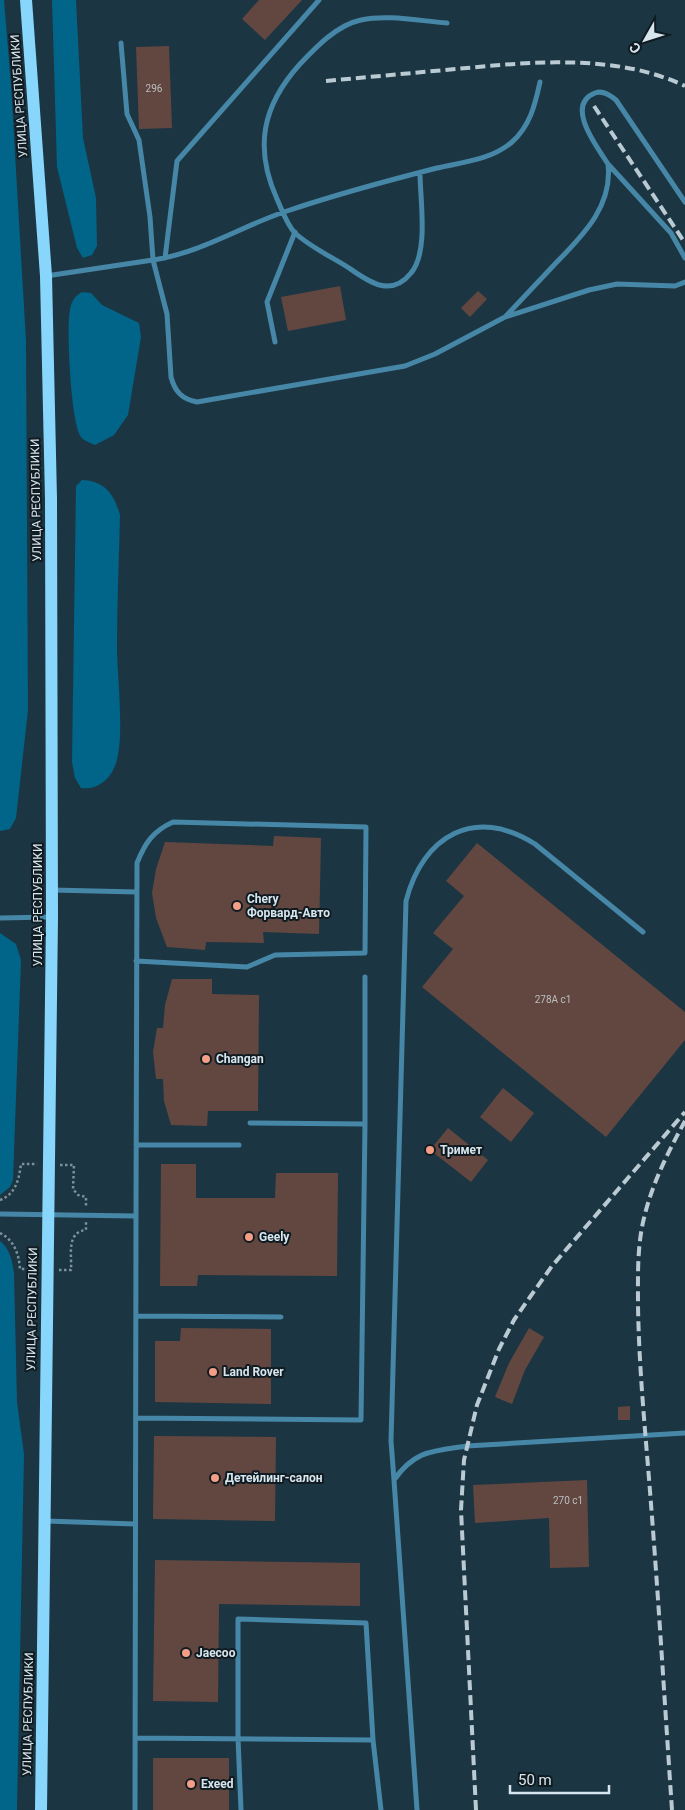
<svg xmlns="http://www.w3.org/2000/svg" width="685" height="1810" font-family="Roboto,sans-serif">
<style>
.green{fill:#006588}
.building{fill:#624740}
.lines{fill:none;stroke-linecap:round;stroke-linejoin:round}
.path{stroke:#7d919b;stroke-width:2.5;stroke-dasharray:2.5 2.5;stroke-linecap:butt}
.service{stroke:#4687a7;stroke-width:5}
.primary{stroke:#89d6fd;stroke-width:12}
.rail{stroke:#b9cad2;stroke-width:4;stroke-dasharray:10 5;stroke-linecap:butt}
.poi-dot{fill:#f49e87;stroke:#101b21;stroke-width:2}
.labels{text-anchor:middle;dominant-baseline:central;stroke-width:4;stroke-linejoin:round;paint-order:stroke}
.number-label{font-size:10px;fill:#babec2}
.street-label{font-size:12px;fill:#d7e6ee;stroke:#101b21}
.poi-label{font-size:12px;font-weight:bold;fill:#d7e6ee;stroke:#101b21;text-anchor:start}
</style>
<rect width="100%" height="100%" fill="#1c3542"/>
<path class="green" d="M0,0h4l7,85 15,256 2,369 -12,108 -6,11 -10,2z
M52,0h24l7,138 13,60 1,48 -5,9 -9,3 -6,-10 -20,-81z
M82,292l9,1 11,12 37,18 2,14 -13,78 -14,20 -19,10c-4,-2 -11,-4 -14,-8 -10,-11 -15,-110 -11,-127 1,-9 5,-14 12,-18z
M82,480c23,1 32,14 38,35 -1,44 -3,88 -3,132 0,30 9,97 -3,121 -6,14 -19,22 -33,20l-6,-10 -3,-16 4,-276z
M0,933l16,11 5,16 -8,220 -3,7 -10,8z
M0,1241c10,8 12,19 14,32l3,129 7,52 -7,356h-17z"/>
<path class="building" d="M259,0h43l-37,40 -23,-21z
M169,46l3,82 -33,1 -3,-82z
M340,286l6,34 -58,11 -7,-34z
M478,291l9,8 -17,18 -9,-9z
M274,836l47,2 -2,96 -56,-2 1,11 -58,-1 -1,8 -38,-3 -11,-29 -4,-25 4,-24 9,-27 108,4z
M477,843l208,169v28l-79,97 -184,-150 31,-38 -20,-16 31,-37 -18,-15z
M172,979h40v15l47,1 -1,116h-50l-1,15 -36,-1 -7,-24 -1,-22h-7l-3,-27 4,-24h6l2,-23z
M503,1088l31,25 -23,29 -31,-25z
M448,1128l40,32 -17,22 -41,-32z
M161,1164h35v34h79l1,-25h62l-1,103 -139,-1 -1,11h-37z
M181,1328l90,1v75l-116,-2v-61h25z
M529,1328l15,9 -19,33 -13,34 -17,-7 14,-34z
M630,1406v14h-12v-13z
M154,1436l122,1 -1,84 -122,-2z
M587,1480l2,87 -39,1 -1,-50 -74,5 -2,-38z
M155,1560l205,3v43l-141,-2 -1,98 -65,-1z
M153,1758h76v52h-76z"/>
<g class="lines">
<path class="path" d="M60,1165h14l-1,24 5,6 8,2v10
M0,1200c16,-6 19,-21 21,-36h16
M0,1233c14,7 19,21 20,36h16
M59,1270h12c1,-15 -5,-38 15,-40v-8"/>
<path class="service" d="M121,43l6,71 12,26 11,77 3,43c47,-7 87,-33 131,-48 50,-17 102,-31 153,-44 26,-6 54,-8 75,-26 18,-16 23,-37 28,-60
M608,164c-10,-16 -44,-59 -13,-71 8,-3 15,2 21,7l69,102
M420,173c0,26 9,79 -9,100 -20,25 -42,9 -62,-5 -17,-11 -39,-21 -54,-35 -8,-8 -13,-23 -18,-34 -23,-51 -15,-93 23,-135 16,-17 37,-39 61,-44 27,-6 58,1 86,3
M165,258l12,-97 142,-161
M46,276l107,-16 14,54 4,63c4,15 11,22 26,25l208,-36 30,-12 70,-37 84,-27 28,-6 58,2 10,-4
M506,316c16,-17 32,-34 48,-51 28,-29 59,-58 54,-101l63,69 14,25
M275,342l-8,-40 28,-70
M52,890l85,2
M0,918l51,-1
M250,1123l115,1
M136,1145h103
M0,1214l136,2 -1,594
M136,1216l1,-353c8,-20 16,-32 36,-41l193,5 -1,126 -90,2 -28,12 -111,-6
M136,1316l145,1
M136,1418l225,2 4,-296v-147
M394,1480l-3,-39 15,-540c17,-66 69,-95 129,-57l108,88
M46,1521l89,3
M135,1738l238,2 8,70
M241,1810l-3,-72v-119l128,4 7,117
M417,1810l-23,-330c21,-30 39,-29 73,-34l218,-13"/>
<path class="primary" d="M26,0l20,276 5,223 1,418 -11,893"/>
<path class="rail" d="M326,81c43,-4 86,-8 130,-12 73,-7 160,-16 229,17
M594,106l91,137
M476,1810l-15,-300 3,-50 13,-55 22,-56 15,-29 16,-23 22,-31 133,-154
M672,1810c-7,-102 -13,-204 -21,-306 -5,-66 -12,-132 -13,-199 0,-29 -1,-59 6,-87 8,-34 24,-66 41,-97"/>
</g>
<g class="poi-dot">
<circle cx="237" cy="906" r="5"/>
<circle cx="206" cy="1059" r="5"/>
<circle cx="430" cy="1150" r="5"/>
<circle cx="249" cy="1237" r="5"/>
<circle cx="213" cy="1372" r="5"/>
<circle cx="215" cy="1478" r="5"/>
<circle cx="186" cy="1653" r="5"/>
<circle cx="191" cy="1784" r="5"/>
</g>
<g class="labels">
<g class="number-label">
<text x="154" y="88">296</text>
<text x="553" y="999">278А с1</text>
<text x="568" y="1500">270 с1</text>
</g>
<g class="street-label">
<text transform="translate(19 96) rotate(-94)">УЛИЦА РЕСПУБЛИКИ</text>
<text transform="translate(36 500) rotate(-91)">УЛИЦА РЕСПУБЛИКИ</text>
<text transform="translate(38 905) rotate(-90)">УЛИЦА РЕСПУБЛИКИ</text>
<text transform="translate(32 1309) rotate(-89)">УЛИЦА РЕСПУБЛИКИ</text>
<text transform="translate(28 1714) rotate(-89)">УЛИЦА РЕСПУБЛИКИ</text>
</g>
<g class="poi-label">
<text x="247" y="899">Chery<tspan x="247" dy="14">Форвард-Авто</tspan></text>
<text x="216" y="1059">Changan</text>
<text x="440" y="1150">Тримет</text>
<text x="259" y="1237">Geely</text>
<text x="223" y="1372">Land Rover</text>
<text x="225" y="1478">Детейлинг-салон</text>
<text x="196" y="1653">Jaecoo</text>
<text x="201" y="1784">Exeed</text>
</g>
</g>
<g transform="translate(645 40) rotate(231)" stroke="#101b21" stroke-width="4" paint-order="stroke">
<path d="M0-4L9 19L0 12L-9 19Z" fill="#d7e6ee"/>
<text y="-8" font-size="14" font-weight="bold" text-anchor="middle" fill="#d7e6ee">С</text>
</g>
<path d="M510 1785v8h99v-8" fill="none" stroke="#d7e6ee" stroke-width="2.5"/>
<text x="518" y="1785" font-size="15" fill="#d7e6ee" stroke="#101b21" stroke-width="4" paint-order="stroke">50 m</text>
</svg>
